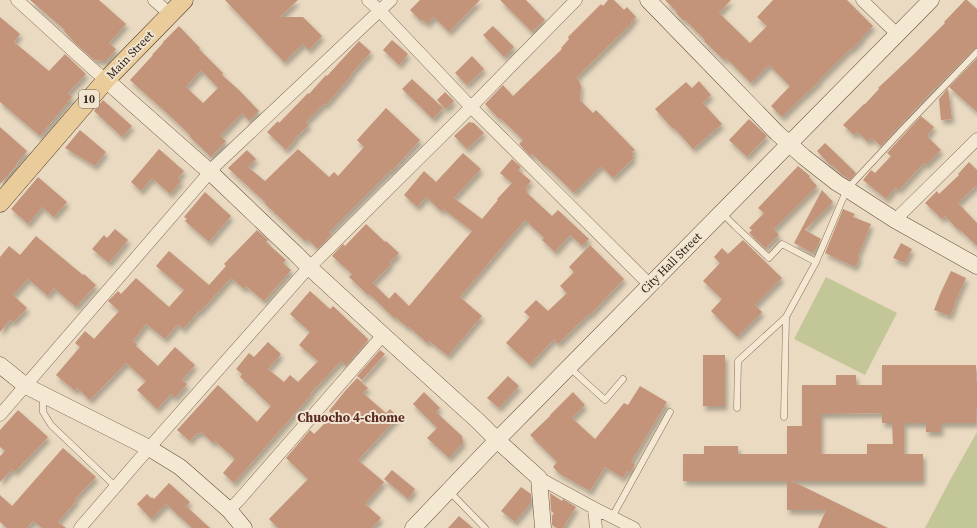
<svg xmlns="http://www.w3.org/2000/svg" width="977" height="528" font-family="'Source Serif 4',serif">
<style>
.green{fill:#c3c696}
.building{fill:#c4947a;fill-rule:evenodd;filter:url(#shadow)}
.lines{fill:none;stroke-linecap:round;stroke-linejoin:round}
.lane-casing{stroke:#816c5a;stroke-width:7}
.street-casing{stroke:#816c5a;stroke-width:13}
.secondary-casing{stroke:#624e3e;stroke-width:17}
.primary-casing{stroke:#4f3b2e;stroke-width:19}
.lane{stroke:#f5e8d3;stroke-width:6}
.street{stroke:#f5e8d3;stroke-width:12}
.secondary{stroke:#f5e8d3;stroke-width:16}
.primary{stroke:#eacc9b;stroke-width:18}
.labels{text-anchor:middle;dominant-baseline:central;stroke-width:4;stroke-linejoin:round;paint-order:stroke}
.shield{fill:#f1e5d0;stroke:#6b5f53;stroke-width:1}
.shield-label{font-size:11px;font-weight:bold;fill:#32261d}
.street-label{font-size:12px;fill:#32261d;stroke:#f1e5d0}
.neighbourhood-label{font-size:13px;font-weight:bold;fill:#5a2921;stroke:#f1e5d0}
</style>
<defs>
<filter id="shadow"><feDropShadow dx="2.5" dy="4.5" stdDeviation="2" flood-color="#0004"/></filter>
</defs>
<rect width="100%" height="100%" fill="#e9dac1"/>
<path class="green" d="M826,277l71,36 -32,62 -71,-36z
M977,432v96h-52l24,-46z"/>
<path class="building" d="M30,0h69l27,24 -17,19 7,6 -10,12 -12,-1 -19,-17 -11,-12 1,-1z
M225,0h73l-18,17h23l19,19 -13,14 -6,-6 -19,18z
M420,0h60l-31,32 -15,-15 -7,7 -4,-4 -2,1 -11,-11z
M500,0h26l19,20 -13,12z
M608,0h6l10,10 3,-3 9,10 -5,5 1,1 -55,54 4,9 -1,14 13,13 3,-3 39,40 -3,2 2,2 -2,2 2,2 -21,20 -12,-12 -27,27 -28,-27v1l-14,-13 -2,2 -8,-9 -3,-3 4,-4 -23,-22 -1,1 -14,-15 18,-19 10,11 49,-47 -1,-1 8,-9 -1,-2 33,-33 2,2z
M665,0h66l-12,13 31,30 17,-17 -10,-9 16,-17h74l26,26 -11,11 1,1 -12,12 -1,-1 -31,31 1,1 -23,21 -15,15 -11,-11 19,-20 -21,-21 -18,18 -25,-25 -2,2 -20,-19 1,-1 -20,-20 -1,1 -8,-8 1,-1z
M965,0h2l10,9v39l-3,1 -37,38v-1l-56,60 -9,-8 -4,4 -11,-10 -3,3 -11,-10 21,-21h1l14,-15 -1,-1 16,-15 19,-18 32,-32 -1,-1z
M0,17l20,17 -6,8 35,29 16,-17 21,20 -18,19 4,4 -32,39 -40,-34z
M179,26l21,22 -1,1 24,24 -1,2 17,15 20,21 -10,10 -7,-8 -22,23 6,5 -15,16 -22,-21 1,-1 -21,-20 -39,-35 23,-25h-1l11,-12v-1zM201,70l17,18 -15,15 -17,-16z
M493,26l21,21 -10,10 -21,-22z
M392,40l16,14 -9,11 -16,-15z
M359,41l12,11 -20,22 1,1 -26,30 -2,-1 -18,18 3,3 -14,13 1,1 -10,11 -19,-18 11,-11 1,2 29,-30 1,1 17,-19 1,1z
M472,56l12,13 -17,16 -12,-12z
M977,58v54l-28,-25z
M412,79l31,29 -10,11 -31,-30z
M699,81l12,14 -8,8 19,21 -29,25 -19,-21 -1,1 -18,-20 31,-27 6,6z
M948,88l4,31 -11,1 -2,-21z
M445,92l9,9 -8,8 -9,-9z
M103,100l29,26 -10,11 -28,-26z
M386,108l34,32 -28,31 -1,-1 -62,62 3,2 -14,15 -11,-10 -2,2 -40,-37 1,-1 -38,-35 19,-18 9,9 -8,8 17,14 33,-32 31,28 5,-5 4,4 26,-29 -7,-7z
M921,116l13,11 -7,9 14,14 -15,15 -2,-2 -25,27 -3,-3 -10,12 -23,-19 8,-10 4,3 16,-17 -4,-3z
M749,119l18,17 -20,21 -18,-17z
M469,122l5,1 10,10 -17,16 -13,-13z
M0,127l27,24 -11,13 1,1 -17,19z
M80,130l26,22 -11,14 -30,-18z
M825,143l22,21 9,9 -6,7 -8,-5 -10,-10 -1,1 -14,-15z
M159,149l25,22 -6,7 3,3 -11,13 -18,-16 -11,13 -10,-9z
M463,153l18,16 -27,29 28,21 16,-19 -1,-1 15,-16 -12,-10 12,-14 9,8 -3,3 13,11 -6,7 3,2 -2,2 26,24 6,-6 31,29 -7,7 -12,-11 -15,17 -13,-12 2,-2 -19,-18 -65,77 22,19 -34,40 -19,-15 -2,2 -18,-16 -1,1 -13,-11 -1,1 -25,-24 -1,1 -19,-18 3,-3 -20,-18 11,-12 2,2 21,-22 19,18 1,-1 13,12 -10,10 2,1 -18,19 16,16 6,-7 14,14 63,-75 -29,-22 -2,2 -15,-14 -9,10 -13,-12 20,-24 12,11z
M969,162l8,8v15l-19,18 19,20v23l-18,-17 -1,1 -13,-14 -3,3 -17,-16 12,-12 2,3 20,-19 -1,-1z
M798,166l12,10 -1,1 8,9 -43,43 5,6 -14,13 -16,-15 3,-3 -3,-2 15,-15 -6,-5z
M38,177l29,25 -13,15 -12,-10 -14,17 -17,-15z
M822,190l11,12 -28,28 16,9 -5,10h-1l-2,4 -19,-10z
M205,192l26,24 -22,26 -24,-21 2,-2 -3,-2z
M843,209l12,5 -2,3 18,7 -13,32 2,1 -5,10 -30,-14z
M115,229l13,11 -19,23 -17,-14 12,-14 3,3z
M257,230l11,10 -2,2 20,18 -3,3 8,7 -27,31 -18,-15 -2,3 -13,-11 -31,34 -1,-1 -16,18 -5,-5 -13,15 -19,-15 -13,17 4,3 -1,2 22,20 17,-19 20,18 -13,15 5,4 -12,14 -4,-4 -14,15 -20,-19 9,-9 -20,-18 -36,37 -13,-12 -2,3 -19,-16 24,-28 -5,-4 10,-12 9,8 25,-28 -11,-10 10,-10 3,3 15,-16 33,29 15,-17 -28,-24 13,-15 40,34 17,-19 -2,-2z
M36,236l47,39 1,-1 12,11 -20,22 -22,-19 -6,8 -20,-17 -15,16 14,13 -13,14 -4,-2 -10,12v-75l9,-11 11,9z
M743,240l39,38 -27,27 7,7 -25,25 -26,-26 11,-12 -19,-18 17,-18 -6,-6 8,-9 6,6z
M901,243l11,6 -7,14 -12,-5z
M590,245l34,34 -34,36 -1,-1 -31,30 -4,-5 -24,26 -24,-22 24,-26 -6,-5 12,-12 12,11 19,-18 -7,-7 14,-14 -5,-5z
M951,271l15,7 -12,27h1l-5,11 -16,-6 7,-18z
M310,291l20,18 3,-3 35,33v1l-22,26 -5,-5 -30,32 1,1 -78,89 -11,-10 12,-14 -20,-18 -2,2 -12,-11 -2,2 -2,-1 -7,8 -13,-11 41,-45 39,37 14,-16 -14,-13v-1l-17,-15 2,-3 -6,-5 13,-16 5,4 14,-15 13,12 -13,15 16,13 6,-7 8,7 20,-21 -19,-16 11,-13 -20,-18z
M380,350l5,4 -23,26 -5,-4z
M703,355h22v51h-22z
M882,365h94v17h1v26h-1v15h-35v9h-15v-9h-22v31h19v27h-131l96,47h-70l8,-18h-39v-29h-104v-27h21v-8h34v8h49v-28h15v-41h34v-10h20v10h26zM882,413v10h10l1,21h-26v10h-46v-40z
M508,376l11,10 -20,22 -12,-10z
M357,378l11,10 -5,5 23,20 4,-4 8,8 -40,43 26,22 -19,22 16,14 -9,10h-94l-9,-9 39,-40 -22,-21 24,-28 4,4 19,-19 -4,-4 16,-20z
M640,386l27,16 -36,60 4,2 -5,9 -3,-2 -4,7 -18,-11 -15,24 -30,-17 -7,-7 4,-5 -27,-27 20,-19v-1l23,-23 12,13 -13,13 23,21 29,-36 4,2z
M424,392l16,16 -4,4 26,24 1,7 -14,15 -22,-20 10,-10 -24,-24z
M18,410l30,27 -33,35 -3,-3 -12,13v-26l5,-5 -5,-4v-17z
M63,448l33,29 -21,22 2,1 -19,22 8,6h-24l-9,-7 -6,7h-20l-7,-6v-27l12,11 50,-57z
M392,470l23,19 -7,10 -24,-20z
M169,483l21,19 -4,4 24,22h-18l-26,-24 -15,15 -14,-15 10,-10 4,4 1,-1 2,2z
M521,487l10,7v9l-16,19 -14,-11z
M550,493l12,8 1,-2 13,8 -13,21h-6l-5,-3v-9l2,-3 -3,-2z
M459,516l14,12h-25z"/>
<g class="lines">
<g class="lane-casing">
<path id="lane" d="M722,213l13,13 34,32 13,-14 34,18
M570,368l35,32 18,-21
M43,396v16l8,13 65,62
M737,408l1,-47 48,-44
M784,417l2,-100 30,-55 31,-73 56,-60 74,-77
M449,491l36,37
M612,517l58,-105"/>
</g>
<g class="street-casing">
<path id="street" d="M17,0l78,71 11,9
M154,0l16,14
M368,0l12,11 91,96 179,178
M862,0l35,34
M895,220l82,-81
M0,415l216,-250 175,-165
M539,478l55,30 40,20
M594,508l2,20
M229,510l10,-10 144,-165
M80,528l69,-80 160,-181 10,-9 152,-151 105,-107"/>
</g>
<g class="secondary-casing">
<path id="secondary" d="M648,0l129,133 27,24 33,26 10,6 48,31 82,46
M106,80l104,92 85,81 14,14 74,68 95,86 19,19 42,38 4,50
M0,365l26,21 123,62 31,19 49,43 15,18
M413,528l84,-88 434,-440"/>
</g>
<g class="primary-casing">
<path id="primary" d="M0,203l106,-123 78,-80"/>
</g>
<use href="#lane" class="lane"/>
<use href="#street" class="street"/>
<use href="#secondary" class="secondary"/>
<use href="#primary" class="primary"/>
</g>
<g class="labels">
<rect class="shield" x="79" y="90" width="20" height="18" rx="3"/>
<g class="shield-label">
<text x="89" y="99">10</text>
</g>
<g class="street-label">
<text transform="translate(130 55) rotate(-46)">Main Street</text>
<text transform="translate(671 263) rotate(-45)">City Hall Street</text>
</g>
<g class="neighbourhood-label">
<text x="351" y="417">Chuocho 4-chome</text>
</g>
</g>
</svg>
